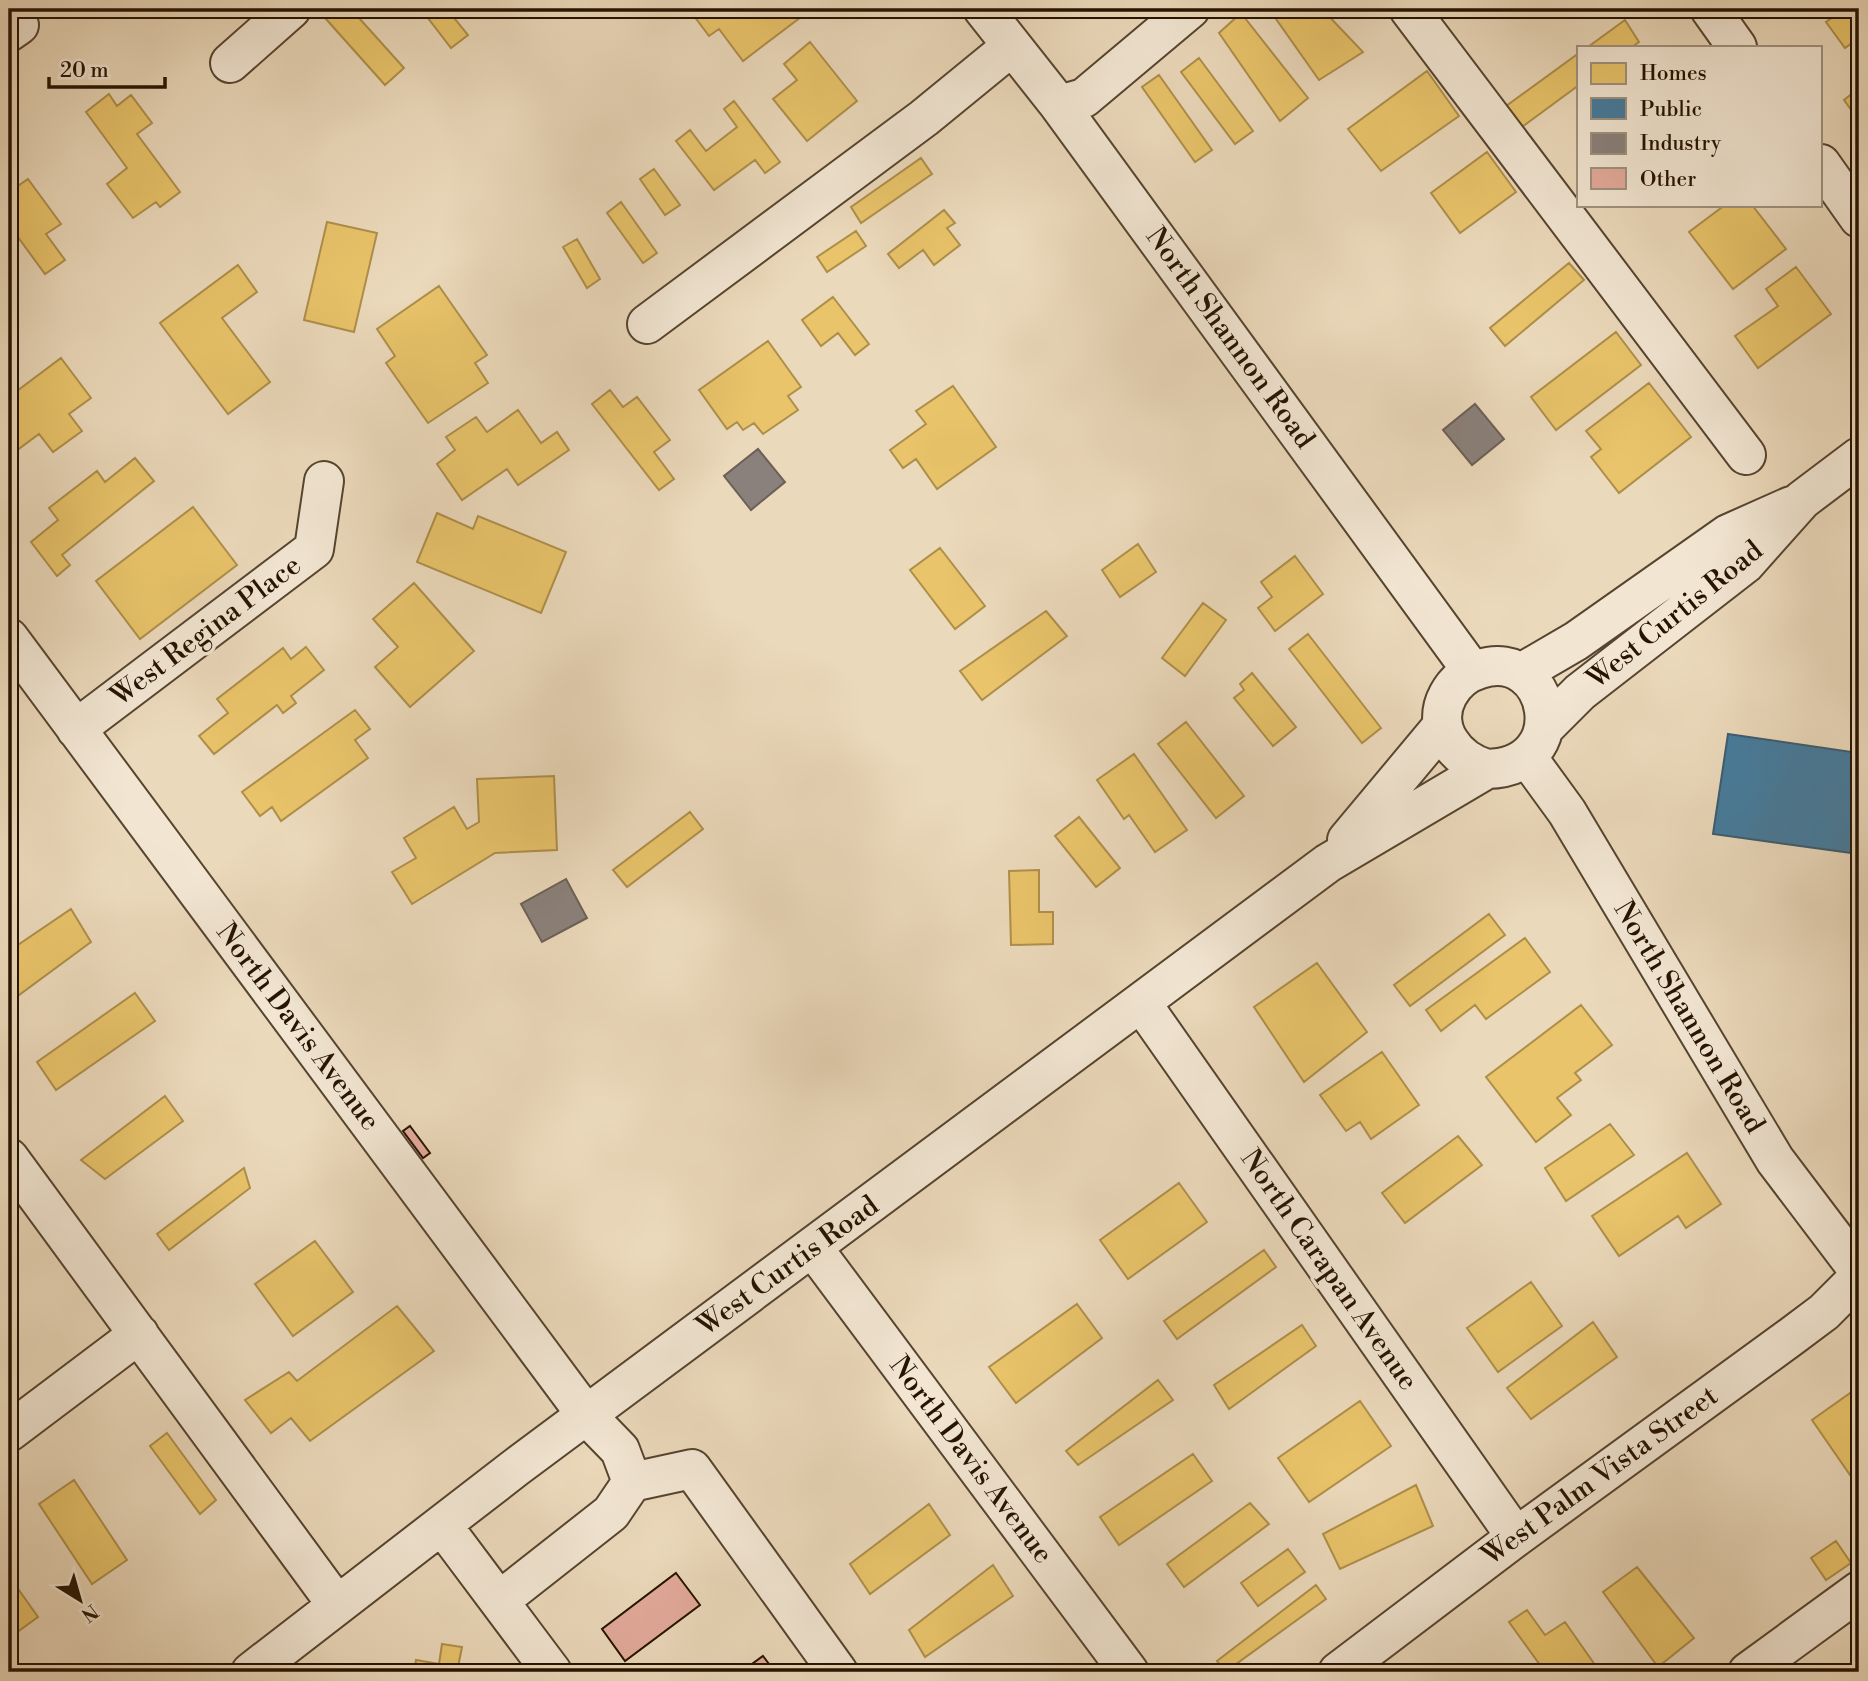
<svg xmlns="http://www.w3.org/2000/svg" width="1868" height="1681" font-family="'Libre Bodoni',serif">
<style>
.homes{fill:#e9c46a;stroke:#ae8f4a;stroke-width:2}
.public{fill:#457b9d;stroke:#3b5c6e;stroke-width:2}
.industry{fill:#8a817c;stroke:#6c6057;stroke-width:2}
.building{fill:#e3ab9b;stroke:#251300;stroke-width:2}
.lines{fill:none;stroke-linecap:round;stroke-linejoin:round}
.minor-casing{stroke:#56442f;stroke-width:42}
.minor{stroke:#f2e6d3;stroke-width:38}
.labels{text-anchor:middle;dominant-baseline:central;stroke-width:7;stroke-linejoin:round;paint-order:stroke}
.street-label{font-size:28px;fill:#251300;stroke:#f2e6d3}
</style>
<rect width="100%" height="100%" fill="#ebd9bb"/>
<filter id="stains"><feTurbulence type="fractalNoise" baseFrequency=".00286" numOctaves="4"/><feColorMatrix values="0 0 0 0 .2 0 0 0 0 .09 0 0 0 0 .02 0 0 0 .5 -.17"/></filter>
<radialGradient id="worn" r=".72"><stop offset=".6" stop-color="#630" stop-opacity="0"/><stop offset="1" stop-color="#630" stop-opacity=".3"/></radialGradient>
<path class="homes" d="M338,9h13l53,59 -19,17 -59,-66z
M421,9h26l21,26 -17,13z
M696,9h99l6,8 -58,44 -24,-32 -10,7 -18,-24z
M1269,9h53l41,43 -44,28z
M1844,9h15v29l-14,10 -19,-26z
M1241,13l67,85 -28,23 -61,-88z
M1625,20l14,22 -7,5h-44z
M810,42l47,59 -50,40 -34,-42 24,-19 -13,-16z
M1579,53v32l-61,45 -16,-21z
M1199,58l54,73 -18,13 -54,-72z
M1427,71l32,45 -78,55 -33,-42z
M1159,75l53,75 -17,12 -53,-75z
M1859,88v33l-15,-21z
M109,94l8,12 14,-11 21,28 -15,11 43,58 -20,15 -4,-5 -23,16 -26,-34 20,-16 -41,-56z
M734,101l46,61 -15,11 -10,-13 -41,30 -38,-49 14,-11 16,21 31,-24 -13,-18z
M1487,152l29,40 -56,41 -29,-40z
M921,158l11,16 -71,49 -10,-16z
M654,169l26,36 -15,10 -25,-36z
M28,179l33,45 -15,10 19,26 -20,14 -36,-49v-45l6,8z
M621,202l36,51 -14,10 -36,-50z
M1725,205h27l34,44 -53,40 -44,-57z
M944,210l11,13 -8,5 13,17 -26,20 -11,-15 -24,18 -11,-14z
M327,222l50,11 -23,99 -50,-12z
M856,231l10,15 -39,26 -10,-15z
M577,239l23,40 -13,9 -24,-41z
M1569,263l15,17 -79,66 -15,-18z
M238,265l19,27 -35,26 48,64 -42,32 -68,-91z
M1796,267l35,47 -73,54 -23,-32 43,-30 -12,-17z
M439,286l48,69 -12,8 13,20 -60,40 -42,-60 9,-7 -18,-27z
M833,297l36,47 -14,11 -17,-22 -17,13 -19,-26z
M1616,332l25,33 -85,65 -25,-33z
M768,341l33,46 -13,9 10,14 -35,24 -9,-11 -11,7 -6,-8 -10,7 -28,-39z
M61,358l30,40 -22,16 13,17 -29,21 -14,-18 -27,20 -3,-4v-53z
M1649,383l42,54 -72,56 -28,-36 10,-8 -15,-18z
M953,386l43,61 -59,42 -21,-30 -13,9 -13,-18 36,-26 -10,-13z
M610,390l13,17 14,-10 33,43 -16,12 20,27 -15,11 -67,-86z
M518,410l23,33 16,-11 12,18 -51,35 -11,-16 -45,31 -25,-36 18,-14 -9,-13 30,-20 11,15z
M135,458l19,23 -92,74 8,10 -13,11 -26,-34 27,-22 -9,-12 48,-37 8,11z
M193,507l44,58 -97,74 -44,-58z
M437,513l36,16 5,-13 88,36 -25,61 -124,-51z
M1138,544l18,28 -36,25 -18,-27z
M940,548l45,58 -30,23 -45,-59z
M1295,556l28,38 -48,37 -17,-23 14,-11 -11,-15z
M414,583l60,68 -64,56 -35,-40 23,-20 -25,-28z
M1203,603l23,17 -41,56 -23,-18z
M1046,611l21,25 -85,64 -22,-29z
M1308,634l73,94 -19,15 -73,-94z
M306,647l18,23 -33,26 5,7 -13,10 -6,-8 -63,49 -15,-18 29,-23 -11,-14 66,-51 8,11z
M1252,673l44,54 -23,19 -39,-48 10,-8 -4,-6z
M355,710l15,19 -15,11 13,18 -87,63 -9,-14 -12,9 -18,-24z
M1186,722l58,74 -28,22 -58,-74z
M1134,754l53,76 -32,22 -26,-37 -5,4 -27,-39z
M554,776l3,74 -62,3 -83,51 -20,-32 24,-14 -12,-20 50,-31 13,22 12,-7 -2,-43z
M690,812l13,17 -76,58 -14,-17z
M1079,817l41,51 -24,19 -41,-51z
M1039,870v42h14v32l-42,1 -2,-74z
M71,909l20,33 -72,53 -10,-13v-31z
M1489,914l16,21 -95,71 -16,-21z
M1525,938l25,34 -64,47 -11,-14 -34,26 -15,-21z
M1317,963l50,69 -63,50 -50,-75z
M135,993l20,28 -99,69 -19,-28z
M1581,1005l31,40 -37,28 6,7 -24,18 14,17 -35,27 -50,-65z
M1382,1052l37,53 -48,34 -11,-17 -14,9 -26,-36z
M165,1096l18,25 -78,58 -24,-19z
M1610,1124l24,31 -68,46 -21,-33z
M1458,1136l24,29 -77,58 -23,-30z
M1687,1153l34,51 -35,24 -8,-12 -59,40 -27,-40z
M244,1168l6,20 -81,62 -12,-16z
M1179,1183l28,39 -79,57 -28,-39z
M315,1241l38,51 -60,44 -38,-52z
M1264,1250l12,17 -99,72 -13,-18z
M1531,1282l31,44 -64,46 -31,-44z
M1077,1304l25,34 -86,65 -27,-36z
M397,1306l37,45 -124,90 -19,-23 -20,15 -26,-33 44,-28 8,9z
M1593,1322l24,35 -86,62 -24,-31z
M1302,1325l14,21 -87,63 -15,-24z
M1158,1380l15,20 -95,65 -12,-14z
M1853,1391l6,9v88l-47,-68z
M1360,1401l31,45 -82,56 -31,-44z
M167,1433l49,67 -16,14 -50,-68z
M1193,1454l19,27 -93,64 -19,-28z
M74,1480l53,80 -35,24 -53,-80z
M1416,1485l17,41 -93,43 -17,-35z
M1250,1503l19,21 -85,63 -17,-23z
M929,1504l21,31 -80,59 -20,-30z
M1836,1541l15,22 -25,17 -15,-22z
M1288,1549l17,23 -47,34 -17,-23z
M993,1565l20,31 -88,61 -16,-27z
M1637,1567l57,71 -36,29 -55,-75z
M9,1576l29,41 -29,21z
M1316,1585l10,14 -101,73 -8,-11z
M1527,1610l18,25 20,-13 35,50h-55l-36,-50z
M442,1644l20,3 -5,25h-43l2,-12 23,4z"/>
<path class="public" d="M1728,734l131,19v101l-146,-20z"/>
<path class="industry" d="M1475,404l29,35 -32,26 -29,-35z
M758,449l27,33 -34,28 -27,-34z
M566,879l21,39 -45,24 -21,-38z"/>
<path class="building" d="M410,1126l20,27 -7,5 -20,-27z
M676,1573l24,32 -75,56 -23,-32z
M763,1656l12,16h-34z"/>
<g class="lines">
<g class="minor-casing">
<path id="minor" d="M983,9l76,96 413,566
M1409,9l337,446
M1710,9l27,38
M9,32l10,-7
M230,63l61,-54
M1059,105l25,-7 106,-89
M1821,164l38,54
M647,324l277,-206 88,-72
M9,638l578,778 33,34 12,32 -21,31 -112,88
M1521,673l55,-32 152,-107 63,-28
M1545,727l35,-35 165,-128 57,-64 57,-43
M76,729l238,-180 10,-68
M1527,757l40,55 208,348 84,111
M1347,840l96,-115
M1142,1004l374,533
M9,1158l328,447
M813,1248l316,424
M9,1432l130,-98
M632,1482l60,-13 146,203
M442,1525l110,147
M251,1672l264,-204 813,-605 159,-94c90,-2 64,-123 -7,-100 -14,4 -25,13 -32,26 -18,33 8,65 39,74
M1338,1672l178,-135 276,-201 32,-24 35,-35
M1748,1672l111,-81"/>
</g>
<use href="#minor" class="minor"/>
</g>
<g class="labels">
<g class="street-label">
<text transform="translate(1230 338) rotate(54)">North Shannon Road</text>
<text transform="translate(1675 615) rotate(-39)">West Curtis Road</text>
<text transform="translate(206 631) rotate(-37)">West Regina Place</text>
<text transform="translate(1689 1017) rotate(59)">North Shannon Road</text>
<text transform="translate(298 1027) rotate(53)">North Davis Avenue</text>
<text transform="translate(788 1266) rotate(-36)">West Curtis Road</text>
<text transform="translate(1329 1270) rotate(55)">North Carapan Avenue</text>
<text transform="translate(971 1460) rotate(53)">North Davis Avenue</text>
<text transform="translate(1600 1476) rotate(-36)">West Palm Vista Street</text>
</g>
</g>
<rect width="1868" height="1681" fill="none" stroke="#ebd9bb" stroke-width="35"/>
<rect x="10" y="10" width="1847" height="1660" fill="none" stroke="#251300" stroke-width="3.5"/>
<rect x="18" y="18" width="1833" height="1646" fill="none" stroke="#251300" stroke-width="2"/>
<rect x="1577" y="46" width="245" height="161" fill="#f2e6d3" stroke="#a0927f" stroke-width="2"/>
<rect x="1591" y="63" width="35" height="21" fill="#e9c46a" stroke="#a0927f" stroke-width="2"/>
<text x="1640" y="80" font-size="21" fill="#251300">Homes</text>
<rect x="1591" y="98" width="35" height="21" fill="#457b9d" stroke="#a0927f" stroke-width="2"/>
<text x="1640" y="116" font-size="21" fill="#251300">Public</text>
<rect x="1591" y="133" width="35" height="21" fill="#8a817c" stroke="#a0927f" stroke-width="2"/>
<text x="1640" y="150" font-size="21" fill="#251300">Industry</text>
<rect x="1591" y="168" width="35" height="21" fill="#e3ab9b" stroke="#a0927f" stroke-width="2"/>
<text x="1640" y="186" font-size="21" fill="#251300">Other</text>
<g transform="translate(80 1600) rotate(143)" stroke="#f2e6d3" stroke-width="5" paint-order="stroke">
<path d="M0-5L12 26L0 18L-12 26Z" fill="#251300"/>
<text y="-10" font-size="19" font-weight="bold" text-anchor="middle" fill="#251300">N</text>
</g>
<path d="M49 77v10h116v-10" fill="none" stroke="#251300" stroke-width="3.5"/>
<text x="60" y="77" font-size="21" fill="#251300" stroke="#f2e6d3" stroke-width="5" paint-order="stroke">20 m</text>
<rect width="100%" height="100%" filter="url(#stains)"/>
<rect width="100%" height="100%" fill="url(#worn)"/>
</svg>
